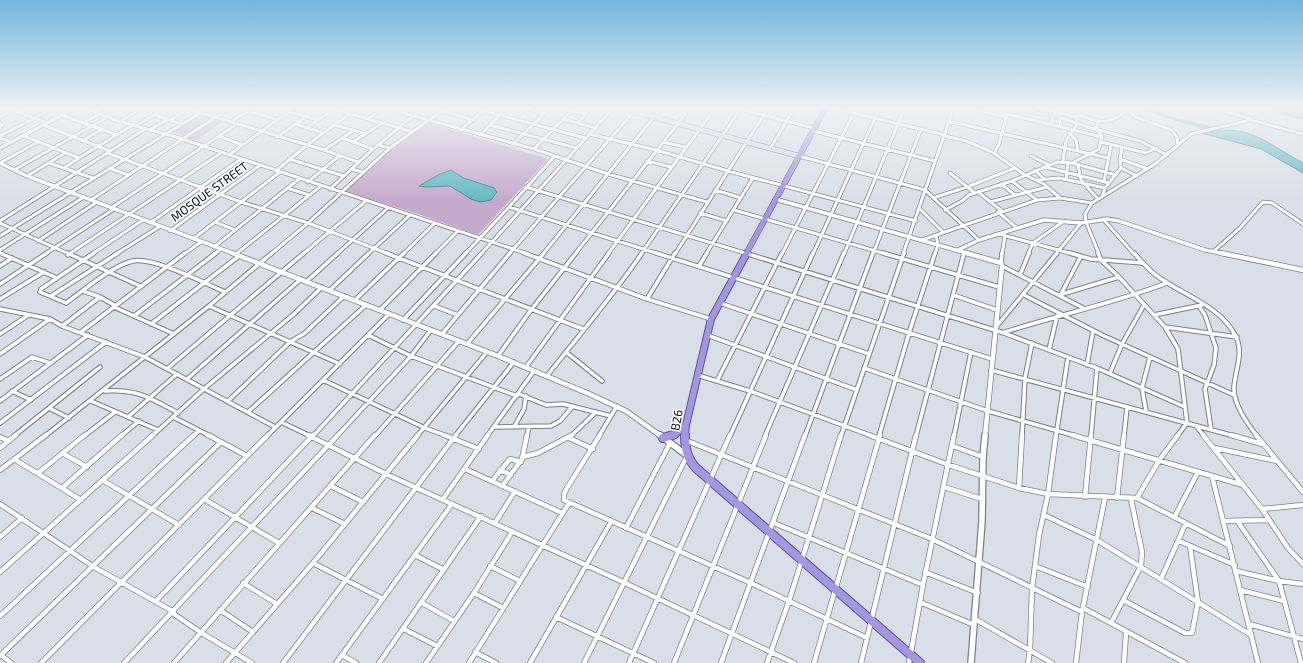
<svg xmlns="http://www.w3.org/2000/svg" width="1303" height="663" font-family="'Exo 2',sans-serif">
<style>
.green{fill:#c6aacd;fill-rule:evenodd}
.water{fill:#65bac5;stroke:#4a868e}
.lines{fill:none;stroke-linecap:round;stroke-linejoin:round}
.river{fill:#65bac5;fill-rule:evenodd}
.runway{fill:#a0a4ac;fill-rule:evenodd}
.minor-far2-casing{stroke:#7c8089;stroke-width:4.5}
.minor-far1-casing{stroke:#7c8089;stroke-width:5.5}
.minor-casing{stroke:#7c8089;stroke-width:6}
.tertiary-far2-casing{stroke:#7c8089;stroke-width:5}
.tertiary-far1-casing{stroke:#7c8089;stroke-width:6}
.tertiary-casing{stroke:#7c8089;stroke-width:8}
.secondary-casing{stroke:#7c8089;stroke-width:6}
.trunk-far2-casing{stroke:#605492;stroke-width:6}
.trunk-far1-casing{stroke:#605492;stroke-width:8}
.trunk-casing{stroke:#605492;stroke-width:10}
.minor-far2{stroke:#fff;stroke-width:3}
.minor-far1{stroke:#fff;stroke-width:3.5}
.minor{stroke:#fff;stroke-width:4.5}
.tertiary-far2{stroke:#fff;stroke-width:3.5}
.tertiary-far1{stroke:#fff;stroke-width:4.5}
.tertiary{stroke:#fff;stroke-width:5.5}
.secondary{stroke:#ddd7f4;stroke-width:4.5}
.trunk-far2{stroke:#a496e0;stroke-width:5}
.trunk-far1{stroke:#a496e0;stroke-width:6}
.trunk{stroke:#a496e0;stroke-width:8}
.labels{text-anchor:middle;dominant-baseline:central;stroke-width:3;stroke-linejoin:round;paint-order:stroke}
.street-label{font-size:12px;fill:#0b0c0f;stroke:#fff}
</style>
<rect width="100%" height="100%" fill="#d9dfe8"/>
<path class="green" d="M199,115l23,7 -26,19 -24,-9z
M429,123l119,36 -70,76 -60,-21 -74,-23 52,-46zM454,171l6,4 37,19c-12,12 -23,8 -36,-1 -4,-2 -6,-6 -10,-7 -10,-2 -21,3 -31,0z"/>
<path class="water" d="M1230,130c29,2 48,20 73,33v10l-42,-24 -60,-16 3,-1z
M451,170l13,8 30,10 3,4 -6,8 -11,2 -9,-3 -21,-13 -24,1 -7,-1 19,-11z"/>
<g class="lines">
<path class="river" d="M1138,107c12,0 24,7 36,10 15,4 45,9 57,17l-3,2 -68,-20z"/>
<path class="runway" d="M1267,107l36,1v12l-33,-9z"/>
<g class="minor-far2-casing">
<path id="minor-far2" d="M5,107l42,16
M132,107l7,3
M182,107l142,43 34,12
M327,107l86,25
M400,107l-4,4 138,38 74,25 99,28
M429,107l44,13
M470,107l115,31
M523,107l21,7
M559,107l26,7
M731,107l83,21
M828,107l117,28
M939,107l14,4
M963,107l43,10
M1014,107l27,7
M1033,107l43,10
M1060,107l-1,10 2,9
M1127,107l8,10 37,13 5,8 1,8
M1208,107l44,12
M248,111l30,9
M995,111l107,26
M94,112l27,10 55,15 352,117
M290,112l28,8
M20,113l11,-6
M62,115l55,20
M155,115l26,9
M1077,115l21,6
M0,117l17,-10
M1059,117l32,11 49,13 27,14
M368,119l15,-12
M563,119l33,9
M171,120l17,-12
M121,121l22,-14
M948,121l160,37
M230,122l25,-15
M0,123l2,2 -2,2
M83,123l16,-9
M578,123l14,-16
M1052,123l2,-11
M295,124l28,9
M43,125l67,26
M335,125l31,9
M490,125l86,23
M136,126l31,-19
M306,128l28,-19
M151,129l16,-9
M461,130l26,-23
M813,131l122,30
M1069,133l7,7 2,11
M589,134l67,16 72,21 188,50
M480,135l28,-28
M0,136l56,-29
M24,136l55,22 54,-33
M219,136l23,9
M945,136l21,5 26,11 33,23 19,9 15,13
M277,137l29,-20
M0,138l12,4
M342,138l31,11
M82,141l19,-11
M353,142l29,-19
M663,142l22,5
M1101,142l45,11 10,-5
M513,144l38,-37
M378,145l12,3
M534,149l37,-38
M770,149l25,-42
M324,150l29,-19
M107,153l134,49 67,21 81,31
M994,154l5,-10 10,-37
M229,155l66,-48
M799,156l126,34 54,50
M1031,156l18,9
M289,159l55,17
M1120,159l28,10
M647,161l24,6
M1063,161l3,-20 11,-17v-17
M0,163l38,-21
M49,163l44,15
M1072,163l27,-14 3,-13 -6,-7 2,-8c12,1 23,-3 29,-14
M1078,165l3,15 17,19
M1045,167l64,16
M64,168l15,-10
M109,168l19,7
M1121,168l16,8
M351,169l11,3
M14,170l94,-53
M1035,170l8,8
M276,171l31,-26 52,-38
M950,173l25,20
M27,176l38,-23
M1066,179l2,-17
M1037,180l22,-2 46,10
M1012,181l25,19
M308,182l31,-26
M1104,182l7,-37
M1001,184l14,11
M526,187l222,67
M287,188l22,7
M330,189l43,-40 51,-42
M715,190l26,8
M978,192l24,19
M1102,197l3,-9 16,-20 -1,-9 2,-11
M933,198l34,-11 48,-19
M91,200l140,-93
M990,202l57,-15
M509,207l45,-50
M111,208l126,-84
M920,209l23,23
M734,210l152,44
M945,210l17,-9 7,-6 43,-14 45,-19 15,1 44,12
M998,212l19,16
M700,213l27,8
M1103,219l31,35
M0,221l145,-92
M215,222l20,8
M0,223l69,31
M150,223l91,-64
M170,231l89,-65
M999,234l74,20
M0,236l200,-123
M193,239l87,-67
M922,240l115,-40 23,-2 32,5
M38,241l59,-39
M214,247l85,-68
M0,250l84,-53
M1214,251l26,-23 23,-26 9,1 31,21
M0,253l3,1
M45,254l69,-45
M69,254l152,-101
M92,254l51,-34
M116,254l43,-27
M184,254l17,-12
M214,254l7,-5
M236,254l85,-68
M271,254l37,-31 82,-75 57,-41
M303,254l63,-53
M337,254l51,-46
M368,254l42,-39
M403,254l31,-30
M435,254l23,-23
M465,254l44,-47 150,47
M481,254l133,-147
M509,254l129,-147
M543,254l119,-147
M575,254l116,-147
M608,254l108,-147
M641,254l101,-147
M675,254l94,-147
M706,254l47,-76
M782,254l75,-147
M813,254l67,-147
M844,254l61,-147
M873,254l48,-125
M903,254l51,-147
M935,254l3,-9 -2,-10
M963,254l1,-2
M1002,254l3,-18
M1028,254l5,-11 31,-22
M1056,254l25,-31
M1099,254l-13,-32 -1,-8 7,-11 63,-39 36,-30 59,-14 53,14"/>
</g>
<g class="minor-far1-casing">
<path id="minor-far1" d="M0,253l57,25
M67,253l73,33
M94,253l-53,36 -1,3 26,11c17,-12 47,-38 67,-42 21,-4 71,22 92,31
M386,253l197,76
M524,253l123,46 64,20
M656,253l336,106
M745,253l259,80 93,35 88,39
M883,253l116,34
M1070,253l21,6 52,4
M1098,253l3,7 18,17 46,50 13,22 9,74 -10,13
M1134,253c8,9 16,19 26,25 25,18 62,29 76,59 8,16 -1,34 -2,50 -1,17 13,36 23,49
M68,255l3,-2
M1001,263l1,-10
M0,266l12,-8
M699,266l8,-13
M1002,266l83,43
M1020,275l9,-22
M307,281l31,-28
M0,284l47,-31
M330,290l39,-37
M83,291l17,6 16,9
M1061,294l20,-38
M953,295l44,15
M1024,295l78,40 132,60
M1059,295l60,-18
M51,296l67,-43
M0,299l44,-27
M647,299l28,-46
M355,300l49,-47
M720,303l149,51
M209,306l131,58
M434,306l24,9
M1199,306l6,9 11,33 -2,17 -9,24 6,40
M114,307l60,27
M0,309l50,10 12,7 83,31 130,70
M380,310l56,-57
M1154,315l48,-10
M134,316l82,-63
M403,320l63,-67
M151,324l88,-68
M62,326l38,-29
M996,327l61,-74
M1165,327l72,10
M81,332l104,-79
M1005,332c54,-17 109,-29 162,-49
M0,334l27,-18
M442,334l68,-81
M368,335l43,21 106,40
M707,335l150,55
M467,344l77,-91
M1049,350l8,-34
M566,352l36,29
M0,354l50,-35
M498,356l33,-46 45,-57
M1087,365l6,-34
M526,367l83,-114
M168,368l136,-115
M864,368l124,43 88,25
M991,370l243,66
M1110,373l12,-29 22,-39
M697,375l53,16 122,45
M547,376c32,-41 66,-80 95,-123
M0,379l32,-22 18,6
M187,379l114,-100
M323,380l102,48 22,8
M717,381l65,-128
M12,391l19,9
M105,391c33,-2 45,7 73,22
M519,394l27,11 17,-1 48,12
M0,401l88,-66
M91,401l67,29
M228,401l62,-59 15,-9 39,-37
M49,408l20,10
M1146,411l-4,-23 8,-31
M248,412l118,-107
M128,417l49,-43
M173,417l37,19
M281,422l29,14
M0,423l106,-81
M1196,426l8,10
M495,427l56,-1 9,-5 12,-14
M514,427l10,-18 2,-13
M14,436l86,-69
M45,436l164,-130 63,-53
M84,436l31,-24
M121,436l18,-15
M152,436l53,-48 89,-74 28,-27
M193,436l6,-5
M267,436l122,-122
M313,436l169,-183
M337,436l74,-80 20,-26
M375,436l84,-95
M417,436l70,-84
M455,436l59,-74
M487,436l47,-65
M527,436l2,-9
M571,436l25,-24
M599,436l18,-30
M730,436l83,-183
M765,436l79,-183
M805,436l68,-183
M841,436l63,-183
M879,436l30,-103 26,-80
M916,436l48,-183
M954,436l17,-84
M1022,436l3,-58 7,-35
M1056,436l12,-79
M1091,436l6,-68
M1124,436l3,-29"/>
</g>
<g class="minor-casing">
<path id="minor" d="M208,435l39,21
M308,435l78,39 237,108 171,81
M444,435l35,14
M600,435l-33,53 -3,6v6l187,83 116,55
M869,435l80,30 70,23 29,6 89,4 93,48
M1072,435l171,50
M1203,435l59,74 26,39 15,16
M1231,435l31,9
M1256,435l47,57
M0,437l9,4
M569,438l24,11
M685,440l247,99 150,73
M953,446l30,11
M0,448l16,-13
M1215,448l62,13
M62,453l25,14
M523,457l15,-4 34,-18
M14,459l67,41
M465,469l97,44
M0,470l46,-35
M500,470l11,5
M38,473l47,-38
M1212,476l46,187
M104,481l75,44
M492,481l18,-22 11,3
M503,485l19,-26 5,-24
M331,486l32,16
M944,487l38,12
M62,488l60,-53
M1019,488l3,-53
M1085,497l6,-62
M1117,498l7,-63
M1137,498l23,-39 18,-24
M204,499l75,44
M443,499l45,-64
M0,504l94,63 80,45v2l26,18 52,31
M312,508l33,16
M1262,509l41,-4
M1044,515l53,25 154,95
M1175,516l23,-44
M1224,521l45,-1
M1238,522l41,59 22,82
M495,523l20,-32
M774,523l149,62
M626,528l44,-85
M0,537l22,-19
M1179,541l56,24
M415,555l29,15
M313,563l70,36
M490,566l30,15
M1035,566l53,21
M1236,571l43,10 24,3
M0,572l153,-137
M925,572l53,21
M1161,579l25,-56
M243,583l34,21
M1240,590l44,11
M474,593l29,15
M1123,600l62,33h7l6,-31 -8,-56
M156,601l157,-166
M920,602l54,23
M422,603l32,18
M1083,608l102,55
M220,610l33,22
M0,616l194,-181
M556,617l98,46
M975,619l77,44
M1111,623l30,-57 1,-14 -11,-53
M1249,624l54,15
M404,629l33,17
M475,652l21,11
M1,655l10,8
M342,655l14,8
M0,656l221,-214
M41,663l227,-228
M124,663l214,-228
M174,663l201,-228
M226,663l87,-100 105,-128
M283,663l173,-228
M336,663l116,-159
M379,663l102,-147
M426,663l48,-70 38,-61
M469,663l100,-160
M530,663l81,-141
M584,663l103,-207
M629,663l101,-228
M674,663l92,-228
M721,663l84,-228
M767,663l22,-62 52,-166
M814,663l66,-228
M861,663l55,-228
M909,663l14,-78 31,-150
M1028,663l2,-13 2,-61 7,-54 9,-41 8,-59
M1076,663l6,-51 23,-114
M1124,663l2,-30"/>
</g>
<g class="tertiary-far2-casing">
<path id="tertiary-far2" d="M0,148l75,-40h7l14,4 9,-5
M0,163l27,13 208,78
M775,199l195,55
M958,250l21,-10 65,-20 37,3 26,-4 12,2 86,29 20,4"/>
</g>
<g class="tertiary-far1-casing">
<path id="tertiary-far1" d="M232,253l266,103 89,37 39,18 35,25
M966,253l35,10 1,3 -17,170
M1221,253l82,17"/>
</g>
<g class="tertiary-casing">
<path id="tertiary" d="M660,435l25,19
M971,663l11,-142 1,-64 2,-22"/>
</g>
<g class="secondary-casing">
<path id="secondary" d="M616,107l183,49"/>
</g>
<g class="trunk-far2-casing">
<path id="trunk-far2" d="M746,254l80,-147"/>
</g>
<g class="trunk-far1-casing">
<path id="trunk-far1" d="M669,436l6,-1 10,-10
M685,436l1,-11 25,-106 36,-66"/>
</g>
<g class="trunk-casing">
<path id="trunk" d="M685,435c0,14 2,23 11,33l224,195
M663,438l10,-3"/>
</g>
<use href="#minor-far2" class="minor-far2"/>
<use href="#minor-far1" class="minor-far1"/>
<use href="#minor" class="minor"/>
<use href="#tertiary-far2" class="tertiary-far2"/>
<use href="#tertiary-far1" class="tertiary-far1"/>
<use href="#tertiary" class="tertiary"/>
<use href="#secondary" class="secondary"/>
<use href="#trunk-far2" class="trunk-far2"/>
<use href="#trunk-far1" class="trunk-far1"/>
<use href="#trunk" class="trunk"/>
</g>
<linearGradient id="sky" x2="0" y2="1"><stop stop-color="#73b6da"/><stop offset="0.54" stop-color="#eef1f5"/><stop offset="1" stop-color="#eef1f5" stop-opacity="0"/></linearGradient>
<rect width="1303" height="200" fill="url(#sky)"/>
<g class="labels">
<g class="street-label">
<text transform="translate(209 191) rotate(-36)">MOSQUE STREET</text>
<text transform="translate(676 420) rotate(-80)">B26</text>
</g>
</g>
</svg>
